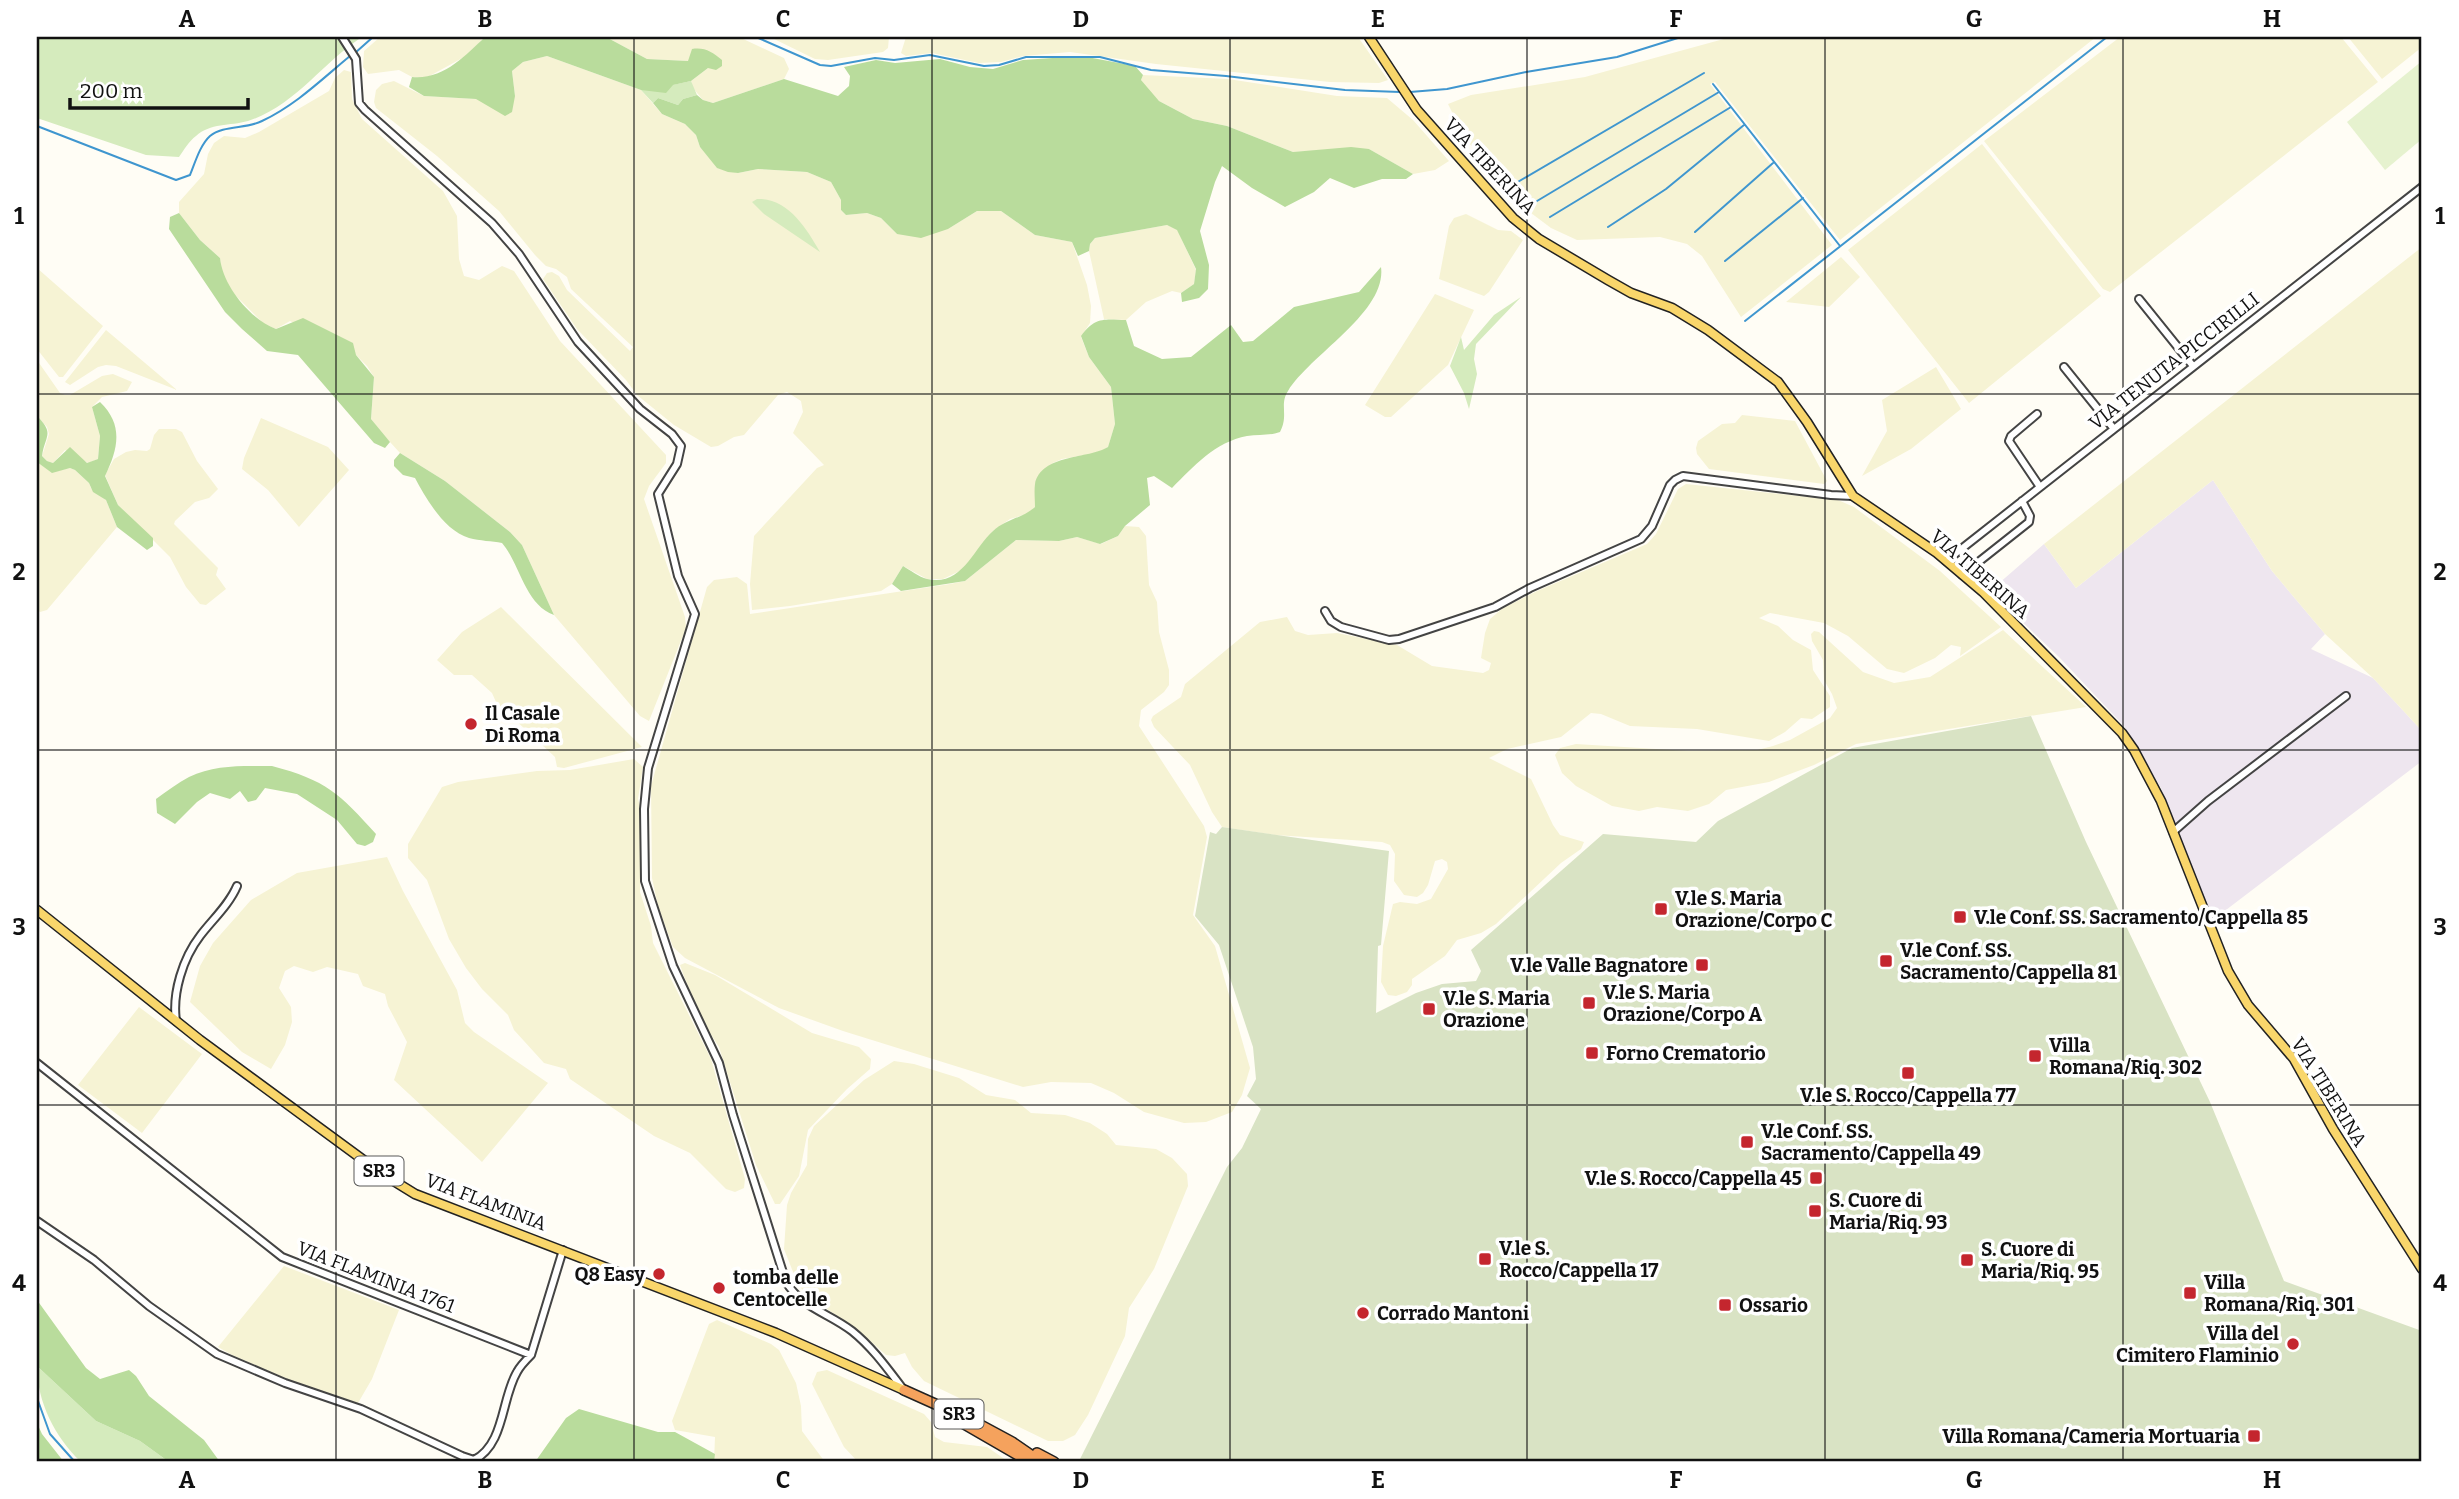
<svg xmlns="http://www.w3.org/2000/svg" width="2459" height="1499" font-family="Bitter,serif">
<style>
.industrial{fill:#eee6ef}
.farmland{fill:#f6f3d4}
.green{fill:#d5ebbd}
.forest{fill:#b9dc9c}
.cemetery{fill:#d9e3c4}
.pitch{fill:#e6f2cf}
.lines{fill:none;stroke-linecap:round;stroke-linejoin:round}
.stream{stroke:#3f96cf;stroke-width:2}
.minor-casing{stroke:#444;stroke-width:10}
.major-casing{stroke:#222;stroke-width:11}
.highway-casing{stroke:#222;stroke-width:12}
.minor{stroke:#fff;stroke-width:6}
.major{stroke:#f9d66b;stroke-width:8}
.highway{stroke:#f5a25d;stroke-width:9}
.grid{fill:none;stroke:#111;stroke-width:2;stroke-opacity:0.55}
.poi-dot{fill:#c4262e;stroke:#fff;stroke-width:2.5}
.labels{text-anchor:middle;dominant-baseline:central;stroke-width:7;stroke-linejoin:round;paint-order:stroke}
.shield{fill:#fff;stroke:#585858;stroke-width:2}
.shield-label{font-size:18px;font-weight:bold;fill:#111}
.street-label{font-size:19px;fill:#111;stroke:#fff}
.poi-label{font-size:19px;font-weight:bold;fill:#111;stroke:#fff;text-anchor:start}
.neatline{fill:none;stroke:#111;stroke-width:2.5}
.grid-label{font-size:23px;text-anchor:middle;font-weight:bold;fill:#111}
</style>
<rect width="100%" height="100%" fill="#fffdf5"/>
<path class="industrial" d="M2213,480l59,91 53,63 -14,15 62,29 49,53v30l-200,152 -5,1 -9,-6 -47,-120 -37,-62 -65,-69 -69,-66 54,-47 32,44z"/>
<path class="farmland" d="M380,37h105l-19,19 -40,22 -14,-1 -13,-7 -31,4 -5,-7 1,-16z
M606,37h133l45,21 5,11 -5,10 -71,24 -10,-3 -11,-13 -1,-6 17,-13 -20,-7 -41,-2z
M770,37h119l-1,11 -5,4 -55,8 -13,-1z
M906,37h452l30,43 -9,3 -49,-1 -174,-18 -86,-12 -47,4 -22,6 -22,1 -47,-10 -26,3 -5,-3z
M1731,37h365l-256,203 -125,-158 -5,2 122,161 -91,72 -39,-61 -15,-12 -27,-7 -83,3 -26,-12 -24,-18 -26,-33 -35,-37 -18,-36 23,-9 114,-18z
M2120,37h221l37,45 -268,210 -7,-3 -119,-148z
M2348,37h74v10l-40,32z
M547,56l94,34 21,24 23,10 11,11 4,12 18,21 20,5 20,-4 49,3 24,10 10,18v10l5,5 21,-2 14,5 16,16 51,-5 29,-18h24l34,24 37,7 15,43 4,21 -1,17 -9,14 8,20 22,30 4,37 -7,23 -9,6 -37,6 -9,4 -18,21v23l-8,7 -17,5 -17,12 -29,38 -21,10h-16l-24,-13 -11,18 -11,7 -91,15 -38,4 -2,-26 4,-48 63,-68 7,-3 -31,-32 10,-21 -2,-11 -14,-9 -9,3 -34,40 -10,2 -16,9 -7,1 -37,-22 -37,-30 -11,-15 -49,-51 -34,-50 4,-6 5,-1 7,4 8,14 63,61 3,-4 -62,-58 -4,-12 -11,-8 -10,-3 -11,-11 -36,-44 -62,-55 -61,-48 -2,-6 2,-12 6,-6 12,-3 30,15 52,3 39,-3 -3,-25 11,-9z
M344,70l7,2 1,27 10,20 81,72 14,25 2,43 5,17 15,4 23,-14 12,5 46,70 106,114v8l-17,23 -5,13 41,118 1,11 -37,93 -9,-5 -86,-101 -32,-70 -12,-13 -65,-51 -45,-28 -20,-22 -9,-12 3,-42 -7,-11 -11,-11 -66,-34 -14,8 -12,-5 -35,-35 -8,-18 -1,-13 -20,-18 -21,-27v-11l25,-28 4,-20 6,-11 10,-7 21,2 14,-6 70,-41 6,-13z
M1143,75l85,4 109,17 50,2 26,22 36,41 -14,9 -22,4 -44,-25 -76,3 -66,-26 -34,-7 -34,-18 -14,-13 -4,-8z
M1982,144l119,152 -132,107 -121,-153z
M1466,214l32,16 13,1 12,9 -34,52 -5,4 -45,-17 10,-53 5,-8z
M1167,225l10,4 19,41 -2,14 -13,9 -9,-2 -26,11 -20,18 -22,-1 -15,-68 1,-7 5,-6z
M2422,247v484l-49,-53 -48,-44 -53,-63 -59,-91 -137,108 -32,-44z
M1841,257l19,20 -31,30 -43,-5z
M37,268l66,58 -40,51h-4l-22,-28z
M1435,294l39,16 -26,55 -57,52h-6l-20,-12z
M106,330l71,60 -61,-24 -10,-1 -8,2 -28,18 -5,-3z
M37,360l23,33 5,2h5l32,-19 11,-2 19,8 -5,9 -25,6 -10,10 8,29 -2,23 -10,4 -23,-13 -12,13 -6,-2 -5,-5 7,-22 -2,-7 -10,-11z
M1936,367l25,42 -50,40 -49,27 25,-45 -5,-31z
M1742,415l53,6 32,60 -3,3 -115,-15 -12,-15 -1,-6 2,-7 24,-17 13,-1z
M261,418l67,29 21,23 -50,57 -31,-37 -26,-21 2,-11z
M159,429h17l6,3 15,29 21,28 -9,9 -14,4 -20,19 -1,3 44,44 -2,7 10,14 -20,16 -6,-1 -14,-17 -16,-30 -52,-52 -13,-30 9,-16 12,-7 9,-2 12,1 3,-2 4,-14z
M37,462l15,10 18,-4 5,2 14,13 2,5 15,12 11,27 -70,83 -7,2 -3,-2z
M1686,484l152,16 16,7 86,64 61,56 -41,29 1,-9 -10,-2 -16,13 -31,15 -17,-4 -39,-33 -24,-13 -54,-10 -11,5 19,8 15,14 18,10 2,20 17,26v11l-18,12 -11,-1 -16,14 -16,9 -72,-12 -67,-3 -29,-12 -10,-1 -30,24 -54,12 -18,9 42,21 22,46 7,10 24,7 -3,7 -20,14 -65,61 -15,9 -24,7 -12,16 -33,23v6l-5,7 -11,4 -8,-1 -7,-13 2,-36 10,-42 7,-2 17,2 14,-5 17,-30 -1,-7 -5,-3 -7,2 -7,24 -5,8 -6,4 -13,-2 -10,-14 1,-27 -5,-9 -8,-3 -107,-7 -53,-8 -10,-15 -22,-47 -36,-38 -3,-7 2,-4 28,-19 4,-13 75,-62 27,-5 8,14 13,4 29,-2 60,12 35,21 51,7 6,-3 2,-7 -10,-5 4,-25 5,-14 13,-11 34,-17 110,-47 9,-10 22,-45z
M1125,526l14,1 7,9 3,49 8,17 2,30 10,38v15l-5,7 -23,18 -2,16 65,100 3,11 -14,78 22,31 35,122 -8,27 -10,17 -26,10 -22,1 -40,-11 -30,-19 -23,-10 -40,-1 -28,5 -180,-56 -64,-23 -94,-50 -12,-11 -15,-41 -6,-28 -1,-92 56,-199 7,-7 23,-3 10,7 3,30 200,-30 15,-3 51,-41 43,1 18,-4 24,7 17,-8z
M501,607l141,140 -78,21 -7,-1 -2,-10 -59,-55 -4,-9 -20,-18h-18l-17,-15 25,-28z
M2003,630l83,77 -230,37 -42,21 -45,17 -43,8 -17,14 -21,7 -31,-4 -18,4 -27,-5 -36,-20 -14,-13 -7,-18 5,-7 16,-4 112,7 69,-1 16,-4 17,-6 40,-22 7,-10 -5,-14 -8,-14 -1,-20 -11,-19 -1,-7 3,-3 5,1 44,40 31,11 36,-6z
M634,759l9,8 -5,32 3,10 -1,83 11,34 2,17 58,116 34,120 -1,9 -9,4 -9,-3 -36,-36 -36,-17 -84,-57 -4,-10 -22,-6 -30,-33 -6,-15 -26,-26 -16,-21 -17,-29 -22,-59 -19,-22v-14l34,-57 16,-5 79,-11 33,-1z
M387,857l16,34 54,99 8,33 9,9 74,51 -66,79 -88,-82 13,-38 -19,-36 -3,-12 -22,-8 -5,-12 -31,-7 -14,5 -19,-6 -9,5 -6,17 12,19 1,15 -7,23 -14,24 -29,-17 -52,-50 10,-36 13,-23 38,-43 46,-27z
M685,963l30,12 97,58 47,14 12,12 -1,10 -23,20 -39,41 -9,46 -19,28h-5l-19,-39 -37,-118 -13,-20 -21,-48 -5,-14z
M139,1007l63,47 -60,79 -64,-48z
M894,1061l20,3 45,14 27,17 29,5 16,13 34,2 25,8 17,11 9,11 40,4 16,9 15,16 1,12 -34,83 -25,39 -4,28 -37,79 -13,20 -12,6h-15l-124,-60 -12,-14 -7,-14 -10,3 -9,-1 -28,-25 -52,-35 -9,-13 -13,-33 3,-44 4,-12 16,-28 1,-26 6,-13 50,-46z
M284,1266l115,44 -27,69 -14,24 -66,-22 -58,-25 -16,-9z
M717,1320l54,24 8,6 17,33 5,23 1,25 23,31h-111l1,-25 -40,-7 -3,-9 37,-97z
M827,1370l97,44 7,8 4,15 9,5 43,5 22,15h-151l-14,-15 -32,-63 5,-12z"/>
<path class="green" d="M37,37h325c-39,25 -67,69 -114,84 -18,5 -38,2 -52,15 -7,5 -12,14 -17,21l-33,-2 -109,-37z
M691,81l6,14 -14,4 -5,6 -20,-7 -5,5 -12,-13h8z
M757,199c31,-1 49,29 63,53l-56,-38 -12,-12z
M1521,297l-45,47 -2,15 3,15 -8,35 -5,-16 -14,-27 11,-29 3,13 30,-35z
M37,1366l59,55 44,20 29,21h-88c-26,-25 -44,-60 -44,-96z"/>
<path class="forest" d="M485,37h121l41,22 41,2 4,-12c13,-2 20,3 30,11v6l-6,4 -8,-2 -17,13 -18,4 -7,8 -25,-3 -94,-34 -24,6 -11,9 3,25 -3,16 -7,4 -29,-17 -52,-3 -15,-9 3,-10c31,3 53,-21 73,-40z
M1082,56l53,10 8,9 -2,5 18,21 34,18 34,7 66,26 58,-5 18,2 44,25 -7,5h-24l-28,9 -24,-10 -16,14 -29,15 -33,-19 -30,-22 -7,16 -15,49 9,34 -1,24 -9,9 -17,4 -1,-9 13,-9 2,-15 -19,-39 -10,-5 -72,13 -5,6 -1,7 -11,5 -6,-14 -37,-7 -34,-24h-24l-29,18 -27,9 -24,-4 -16,-16 -14,-5 -21,2 -5,-5v-10l-10,-18 -24,-10 -49,-3 -20,4 -10,-1 -11,-4 -17,-21 -4,-12 -11,-11 -23,-10 -9,-11 5,-5 20,7 5,-6 14,-4 6,5 10,3 71,-24 54,17 11,-10 1,-10 -6,-9 32,-7 19,3 45,-4 30,8 23,2 30,-9z
M179,213l21,27 20,18c3,28 30,61 56,71l27,-11 50,25 3,12 18,22 -3,42 19,23 -5,6 -11,-5 -76,-88 -31,-4 -25,-22 -17,-17 -56,-83 1,-12z
M1381,267c6,45 -70,87 -93,124 -9,14 1,24 -8,41 -11,4 -21,2 -33,4 -32,6 -53,30 -75,52l-18,-12 -7,2 3,27 -25,21 -7,10 -18,8 -23,-7 -18,4 -43,-1 -51,41 -64,10 -9,-7 11,-18c7,4 16,11 24,13 35,8 46,-30 66,-48 13,-12 30,-13 42,-24 0,-7 -1,-16 0,-23 6,-30 54,-25 73,-37l7,-23 -4,-37 -22,-30 -8,-21c14,-19 22,-17 45,-16l8,26 28,13 29,-2 40,-32 12,17 10,-1 41,-34 65,-15z
M100,402c24,23 18,47 5,74l13,29 35,33v8l-6,4 -30,-23 -11,-27 -13,-8 -4,-9 -14,-13 -5,-2 -18,5 -15,-11v-46c18,18 8,19 5,40l5,5 6,2 17,-16 17,16 11,-4 2,-23 -8,-29z
M400,453l45,28 65,51 12,13 32,70c-29,-10 -34,-51 -52,-72 -10,-2 -22,-2 -33,-5 -24,-7 -43,-39 -54,-60l-12,-3 -9,-9v-6z
M272,766c54,14 68,28 104,68l-3,8 -8,4 -8,-2 -20,-24 -40,-26 -32,-6 -9,12 -8,2 -8,-11 -10,8 -20,-6 -13,9 -22,22 -18,-11 -1,-14c11,-8 22,-16 33,-22 26,-13 56,-11 83,-11z
M37,1300l49,68 14,11 29,-9 7,6 13,20 55,44 16,22h-51l-29,-21 -44,-20 -59,-55z
M579,1409l79,23h17l40,22 -1,8h-179l31,-44z
M37,1423l5,11 22,28h-27z"/>
<path class="cemetery" d="M2031,716l55,126 124,260 74,179 138,50v131l-1343,-1 148,-294 15,-19 19,-39 -14,-13 9,-17 -3,-32 -34,-102 -24,-29 15,-84 6,2 6,-7 167,24 -8,94 -3,1 -2,67 40,-20 26,-9 34,-3 5,-10 -10,-21 132,-116 93,8 22,-21 134,-73z"/>
<path class="pitch" d="M2422,61v78l-37,31 -38,-48z"/>
<g class="lines">
<path class="stream" d="M756,37l64,28 11,1 44,-8 19,2 36,-5 54,11 15,-1 27,-8h74l51,13 75,6 119,14 55,2
M355,53l18,-16
M1713,84l127,162
M1410,92l37,-3 79,-17 91,-15 64,-20
M37,126l139,54 14,-5c5,-12 10,-30 20,-39 13,-11 37,-7 52,-15 34,-16 60,-42 88,-65
M1516,183l188,-110
M1532,204l187,-112
M1550,217l181,-110
M1608,227l58,-38 78,-64
M1695,232l78,-69
M1725,261l78,-63
M1745,321l362,-284
M37,1398l13,36 25,28"/>
<g class="minor-casing">
<path id="minor" d="M342,37l14,22 3,44 6,7 127,113 27,31 59,88 62,67 32,25 9,12 -4,18 -19,30 20,82 17,38 -47,154 -4,41 1,72 28,85 46,97 14,52 53,167c16,26 43,31 66,49 20,16 35,37 51,58
M2139,299l54,67
M2064,367l50,62
M2037,414l-26,22 -2,5 31,46
M1946,561l476,-374
M1962,575l67,-53 1,-6 -8,-15
M1325,611l6,10 10,6 48,13 10,-1 96,-32 35,-19 111,-49 11,-13 18,-41 5,-5 8,-4 148,19 22,1
M2173,832l35,-31 138,-105
M176,1021c-4,-28 7,-63 24,-85 12,-16 29,-31 37,-50
M37,1063l245,194 249,98 32,-105
M37,1221l57,39 55,46 68,48 68,29 76,26 101,47 12,4c31,-16 27,-61 43,-88 3,-6 9,-12 14,-17"/>
</g>
<g class="major-casing">
<path id="major" d="M1369,37l48,73 96,108 26,21 69,41 23,13 41,15 36,22 70,52 29,40 46,74 84,57 46,39 139,141 12,17 27,51 67,170 20,34 46,54 39,70 89,140
M37,910l163,130 181,133 34,21 361,139 128,57"/>
</g>
<g class="highway-casing">
<path id="highway" d="M904,1390l69,31 39,21 29,20
M954,1418l76,44
M1037,1453l17,9"/>
</g>
<use href="#minor" class="minor"/>
<use href="#major" class="major"/>
<use href="#highway" class="highway"/>
</g>
<path class="grid" d="M336,37v1425M634,37v1425M932,37v1425M1230,37v1425M1527,37v1425M1825,37v1425M2123,37v1425M37,394h2385M37,750h2385M37,1105h2385"/>
<g class="poi-dot">
<circle cx="471" cy="724" r="7"/>
<rect x="1654" y="902" width="14" height="14" rx="3.5"/>
<rect x="1953" y="910" width="14" height="14" rx="3.5"/>
<rect x="1879" y="954" width="14" height="14" rx="3.5"/>
<rect x="1695" y="958" width="14" height="14" rx="3.5"/>
<rect x="1582" y="996" width="14" height="14" rx="3.5"/>
<rect x="1422" y="1002" width="14" height="14" rx="3.5"/>
<rect x="1585" y="1046" width="14" height="14" rx="3.5"/>
<rect x="2028" y="1049" width="14" height="14" rx="3.5"/>
<rect x="1901" y="1066" width="14" height="14" rx="3.5"/>
<rect x="1740" y="1135" width="14" height="14" rx="3.5"/>
<rect x="1809" y="1171" width="14" height="14" rx="3.5"/>
<rect x="1808" y="1204" width="14" height="14" rx="3.5"/>
<rect x="1478" y="1252" width="14" height="14" rx="3.5"/>
<rect x="1960" y="1253" width="14" height="14" rx="3.5"/>
<circle cx="659" cy="1274" r="7"/>
<circle cx="719" cy="1288" r="7"/>
<rect x="2183" y="1286" width="14" height="14" rx="3.5"/>
<rect x="1718" y="1298" width="14" height="14" rx="3.5"/>
<circle cx="1363" cy="1313" r="7"/>
<circle cx="2293" cy="1344" r="7"/>
<rect x="2247" y="1429" width="14" height="14" rx="3.5"/>
</g>
<g class="labels">
<g class="shield">
<rect x="354.5" y="1156.5" width="49" height="29" rx="5"/>
<rect x="934.5" y="1399.5" width="49" height="29" rx="5"/>
</g>
<g class="shield-label">
<text x="379" y="1171">SR3</text>
<text x="959" y="1414">SR3</text>
</g>
<g class="street-label">
<text transform="translate(1490 166) rotate(47)">VIA TIBERINA</text>
<text transform="translate(2174 361) rotate(-38)">VIA TENUTA PICCIRILLI</text>
<text transform="translate(1980 574) rotate(41)">VIA TIBERINA</text>
<text transform="translate(2329 1092) rotate(58)">VIA TIBERINA</text>
<text transform="translate(486 1202) rotate(21)">VIA FLAMINIA</text>
<text transform="translate(376 1277) rotate(21)">VIA FLAMINIA 1761</text>
</g>
<g class="poi-label">
<text x="485" y="713">Il Casale<tspan x="485" dy="22">Di Roma</tspan></text>
<text x="1675" y="898">V.le S. Maria<tspan x="1675" dy="22">Orazione/Corpo C</tspan></text>
<text x="1974" y="917">V.le Conf. SS. Sacramento/Cappella 85</text>
<text x="1900" y="950">V.le Conf. SS.<tspan x="1900" dy="22">Sacramento/Cappella 81</tspan></text>
<text x="1688" y="965" text-anchor="end">V.le Valle Bagnatore</text>
<text x="1603" y="992">V.le S. Maria<tspan x="1603" dy="22">Orazione/Corpo A</tspan></text>
<text x="1443" y="998">V.le S. Maria<tspan x="1443" dy="22">Orazione</tspan></text>
<text x="2049" y="1045">Villa<tspan x="2049" dy="22">Romana/Riq. 302</tspan></text>
<text x="1606" y="1053">Forno Crematorio</text>
<text x="1908" y="1095" text-anchor="middle">V.le S. Rocco/Cappella 77</text>
<text x="1761" y="1131">V.le Conf. SS.<tspan x="1761" dy="22">Sacramento/Cappella 49</tspan></text>
<text x="1802" y="1178" text-anchor="end">V.le S. Rocco/Cappella 45</text>
<text x="1829" y="1200">S. Cuore di<tspan x="1829" dy="22">Maria/Riq. 93</tspan></text>
<text x="1499" y="1248">V.le S.<tspan x="1499" dy="22">Rocco/Cappella 17</tspan></text>
<text x="1981" y="1249">S. Cuore di<tspan x="1981" dy="22">Maria/Riq. 95</tspan></text>
<text x="645" y="1274" text-anchor="end">Q8 Easy</text>
<text x="733" y="1277">tomba delle<tspan x="733" dy="22">Centocelle</tspan></text>
<text x="2204" y="1282">Villa<tspan x="2204" dy="22">Romana/Riq. 301</tspan></text>
<text x="1739" y="1305">Ossario</text>
<text x="1377" y="1313">Corrado Mantoni</text>
<text x="2279" y="1333" text-anchor="end">Villa del<tspan x="2279" dy="22">Cimitero Flaminio</tspan></text>
<text x="2240" y="1436" text-anchor="end">Villa Romana/Cameria Mortuaria</text>
</g>
</g>
<rect width="2459" height="1499" fill="none" stroke="#ffffff" stroke-width="77"/>
<path d="M70 98v10h178v-10" fill="none" stroke="#111111" stroke-width="3.5"/>
<text x="80" y="98" font-size="21" fill="#111111" stroke="#ffffff" stroke-width="5" paint-order="stroke">200 m</text>
<rect x="38" y="38" width="2382" height="1422" class="neatline"/>
<g class="grid-label">
<text x="187" y="27">A</text>
<text x="485" y="27">B</text>
<text x="783" y="27">C</text>
<text x="1081" y="27">D</text>
<text x="1378" y="27">E</text>
<text x="1676" y="27">F</text>
<text x="1974" y="27">G</text>
<text x="2272" y="27">H</text>
<text x="19" y="224">1</text>
<text x="2440" y="224">1</text>
<text x="19" y="580">2</text>
<text x="2440" y="580">2</text>
<text x="19" y="935">3</text>
<text x="2440" y="935">3</text>
<text x="19" y="1291">4</text>
<text x="2440" y="1291">4</text>
<text x="187" y="1488">A</text>
<text x="485" y="1488">B</text>
<text x="783" y="1488">C</text>
<text x="1081" y="1488">D</text>
<text x="1378" y="1488">E</text>
<text x="1676" y="1488">F</text>
<text x="1974" y="1488">G</text>
<text x="2272" y="1488">H</text>
</g>
</svg>
